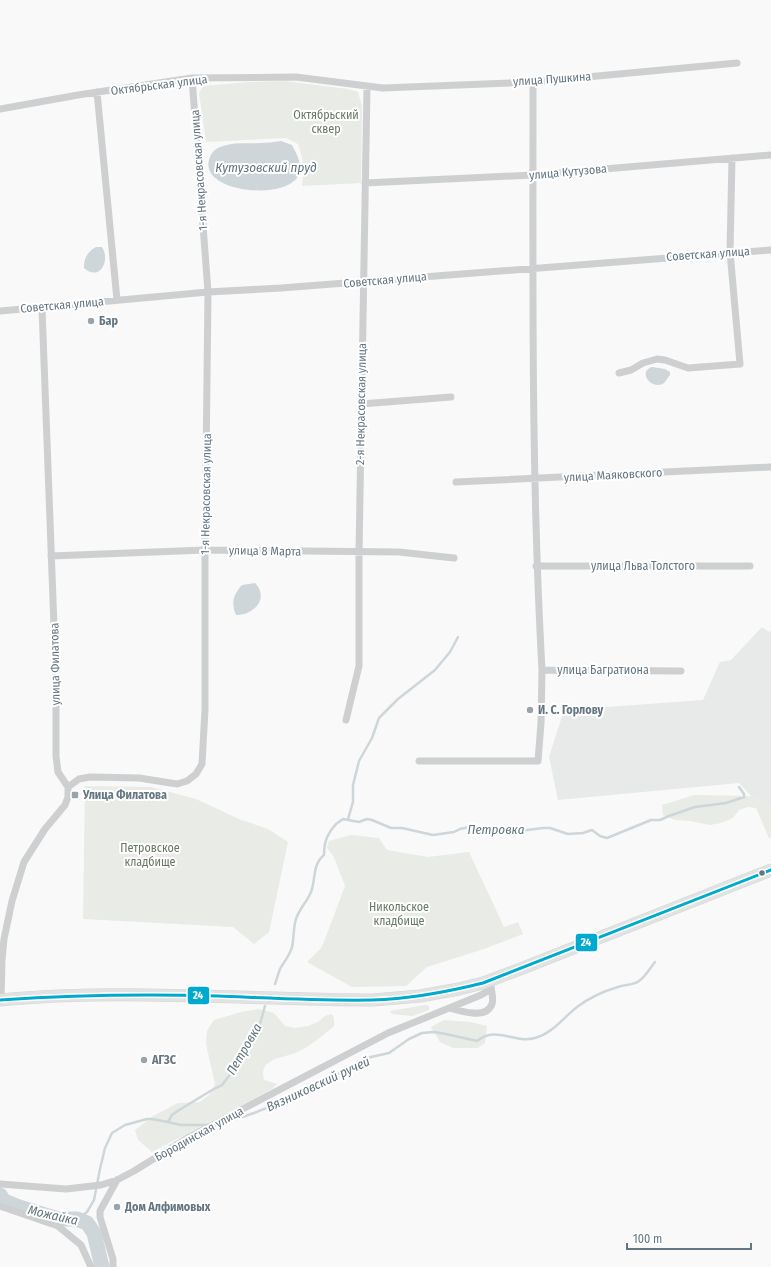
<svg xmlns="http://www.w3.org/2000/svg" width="771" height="1267" font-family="'Fira Sans Condensed',sans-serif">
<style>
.built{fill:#e8e9e9}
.green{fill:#e8ebe6}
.water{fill:#ced6d9}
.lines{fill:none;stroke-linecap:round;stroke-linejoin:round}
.stream{stroke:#ced6d9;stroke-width:2.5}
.river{stroke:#ced6d9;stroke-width:15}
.primary-casing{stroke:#d5d6d7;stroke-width:13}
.street{stroke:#cecfd0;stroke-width:7}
.primary{stroke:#e1e2e2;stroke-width:12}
.bus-1-casing{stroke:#fff;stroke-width:6}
.bus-1{stroke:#00a9ce;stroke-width:3}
.poi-dot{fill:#99a4ac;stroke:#fff;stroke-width:1.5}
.bus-dot{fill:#657683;stroke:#fff;stroke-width:1.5}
.labels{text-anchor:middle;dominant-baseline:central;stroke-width:4;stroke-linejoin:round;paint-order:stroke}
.street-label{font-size:12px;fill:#657683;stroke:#fff}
.park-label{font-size:12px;fill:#687a64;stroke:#fff}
.poi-label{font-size:12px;font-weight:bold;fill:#657683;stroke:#fff;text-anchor:start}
.water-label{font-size:13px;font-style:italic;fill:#60757c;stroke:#fff}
.line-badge{stroke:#fff;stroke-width:1.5}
.badge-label{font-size:11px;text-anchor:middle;font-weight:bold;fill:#fff}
</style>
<rect width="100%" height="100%" fill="#f9f9f9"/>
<path class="built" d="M762,627l7,5 2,-2v187l-32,-34 -181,17 -9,-43 15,-47 139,-10 17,-38 11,-2z"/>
<path class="green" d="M284,81l64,8 10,3 4,14 -1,77 -59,3c2,-17 2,-26 -4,-42l-12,-6 -80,4 -7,-49 4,-7 47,-4z
M85,786l66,1 45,12 43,20 29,10 20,13 -19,90 -15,12 -21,-17 -150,-8z
M694,795l55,1 12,2 10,8v32h-2l-13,-30 -8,-1 -9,3 -6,8 -12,5 -11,2 -20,-4 -15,-1 -12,-5 -1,-10z
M351,835l28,3 8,12 41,7 41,-5 35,75 14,-5 5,12 -39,15 -57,18 -21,19 -54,1 -45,-25 15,-15 23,-61 -11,-29 -7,-9 2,-7z
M425,1005l4,1v4l-16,6 -21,-2 -2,-3z
M259,1009l15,4 11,13 10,2 13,-2 10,-4 7,-6 7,-2 2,5v7c-12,10 -24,21 -39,27 -10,4 -21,4 -29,12 -4,5 -3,10 -2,15l13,4 -5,5 -120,63 -14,-12 -3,-10 18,-14 25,-13 22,-1 9,-7 6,-11 -9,-40 1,-13 7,-11 27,-8z
M444,1020l26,2 17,4 -2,17 -7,5h-25l-13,-6 -9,-15z"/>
<path class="water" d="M281,141l11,4c4,8 11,19 7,29 -10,28 -104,19 -89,-17 2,-6 7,-9 13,-11 12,-4 24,-2 37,-3 7,0 14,-1 21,-2z
M96,247h6c9,14 -3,35 -18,21 0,-10 3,-16 12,-21z
M652,367l13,2 5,3v3c-2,2 -4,6 -6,8 -12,8 -27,-11 -12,-16z
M255,583c15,15 -2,33 -19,32 -5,-12 -3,-20 6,-30z"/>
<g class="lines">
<path class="stream" d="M348,819l5,-17v-17l6,-24 13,-23 7,-20 19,-19 37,-29 15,-18 8,-15
M275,984c2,-5 3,-10 5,-15 4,-7 10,-14 12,-22 2,-8 1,-18 4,-28 3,-10 11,-17 15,-27 5,-13 1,-27 13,-37 0,-8 1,-16 6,-23 2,-4 4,-5 6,-8l7,-5 16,3 8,-3 5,1 19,8h11l31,7 21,-3 6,-3 9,-2 51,4 23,-3h7l18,6 15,-1 9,-3 8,6 7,2 44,-18h9l9,-4 26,-9 31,-4 18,-6v-3l-5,-7
M168,1122l13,3h27
M218,1125l36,-12 41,-17 25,-12 12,-9 8,-2 19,-11 12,-5 18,-4 20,-14 13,-6 12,-1 12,2 31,7c19,-16 37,3 58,-3 18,-5 28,-20 42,-31 12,-9 27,-16 41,-20 7,-3 14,-1 21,-6 6,-4 11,-13 16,-19
M77,1219l10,-7 7,-12 6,-31 5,-21 7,-15 13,-8 22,-6h5l16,3 4,-7 4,-3 36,-22 10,-5 19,-25 8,-21 11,-15 5,-18"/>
<path class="river" d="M0,1195l4,6 15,6 39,12h19l10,4 7,10 8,34"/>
<g class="primary-casing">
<path id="primary" d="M0,1000c124,-12 248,0 373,0l47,-4 39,-7 24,-6 40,-15 248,-98"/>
</g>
<path class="street" d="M533,82c0,196 -2,392 9,588
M97,92l20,208
M0,109l78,-14 114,-17 104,-1 87,11 150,-6 204,-19
M365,183l168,-8 238,-20
M0,311l208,-19 73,-4 490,-38
M619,373l12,-3 12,-7 14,-4 8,1 23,8 52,-4 -10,-112 2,-94
M361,404l90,-7
M456,482l315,-15
M51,556l154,-6 194,2 55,6
M536,566h214
M346,720l13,-54v-113l8,-466
M419,761h119l3,-38 1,-53 139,1
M68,787l11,-8 11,-2 49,1 38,6 10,-3 9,-7 6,-10 3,-54v-160l3,-258 -16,-214
M1,1000l1,-40 2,-21 8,-38 12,-39 21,-33 20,-24 3,-8v-10l-10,-15 -2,-16v-76l-14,-372
M450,1008c12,3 36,12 42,-4 2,-6 -1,-13 -1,-19
M0,1184l66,5 35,-4 16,-5 17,-9 55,-34 199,-104 93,-38 10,-6
M0,1206l58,20 23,19 10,22
M113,1267v-8l-13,-42v-6l17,-31"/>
<use href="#primary" class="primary"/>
<g class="bus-1-casing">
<path id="bus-1" d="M0,1000c73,-5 145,-6 218,-4 51,2 103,5 154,4 38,-1 75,-8 111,-17l288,-113"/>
</g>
<use href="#bus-1" class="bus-1"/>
</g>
<g class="poi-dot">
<circle cx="91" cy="321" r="4"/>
<circle cx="530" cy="710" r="4"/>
<rect x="71" y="791" width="8" height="8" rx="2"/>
<circle cx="144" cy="1060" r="4"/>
<circle cx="117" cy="1207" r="4"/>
</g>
<circle class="bus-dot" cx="762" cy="873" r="3.5"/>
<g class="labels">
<g class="street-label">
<text transform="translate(552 79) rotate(-4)">улица Пушкина</text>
<text transform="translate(159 85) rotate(-7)">Октябрьская улица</text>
<text transform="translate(199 170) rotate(-94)">1-я Некрасовская улица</text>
<text transform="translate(568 172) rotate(-5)">улица Кутузова</text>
<text transform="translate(708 254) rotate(-4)">Советская улица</text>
<text transform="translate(385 280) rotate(-5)">Советская улица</text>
<text transform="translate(62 305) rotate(-5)">Советская улица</text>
<text transform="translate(361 404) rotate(-89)">2-я Некрасовская улица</text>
<text transform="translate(613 475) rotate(-3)">улица Маяковского</text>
<text transform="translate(206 494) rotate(-89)">1-я Некрасовская улица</text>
<text transform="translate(265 551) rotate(1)">улица 8 Марта</text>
<text x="643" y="566">улица Льва Толстого</text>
<text transform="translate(55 664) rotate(-91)">улица Филатова</text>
<text x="603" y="670">улица Багратиона</text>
<text transform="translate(199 1134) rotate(-29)">Бородинская улица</text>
</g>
<g class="park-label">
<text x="326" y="115">Октябрьский<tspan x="326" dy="14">сквер</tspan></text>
<text x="150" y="848">Петровское<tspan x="150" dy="14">кладбище</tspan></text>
<text x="399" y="907">Никольское<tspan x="399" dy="14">кладбище</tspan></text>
</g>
<g class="poi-label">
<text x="99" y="321">Бар</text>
<text x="538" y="710">И. С. Горлову</text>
<text x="83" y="795">Улица Филатова</text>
<text x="152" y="1060">АГЗС</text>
<text x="125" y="1207">Дом Алфимовых</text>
</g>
<g class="water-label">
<text x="266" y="167">Кутузовский пруд</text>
<text x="496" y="829">Петровка</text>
<text transform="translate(244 1049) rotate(-60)">Петровка</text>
<text transform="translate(318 1084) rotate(-25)">Вязниковский ручей</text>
<text transform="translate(53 1215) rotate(13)">Можайка</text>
</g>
</g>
<g class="line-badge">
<rect x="575" y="933" width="23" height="19" rx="4" fill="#00a9ce"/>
<rect x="187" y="986" width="23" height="19" rx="4" fill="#00a9ce"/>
</g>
<g class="badge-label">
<text x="586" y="946">24</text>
<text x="198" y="999">24</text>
</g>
<path d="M627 1243v6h124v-6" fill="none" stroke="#657683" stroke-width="2"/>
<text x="633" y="1243" font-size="12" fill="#657683" stroke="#ffffff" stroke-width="3" paint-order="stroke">100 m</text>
</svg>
